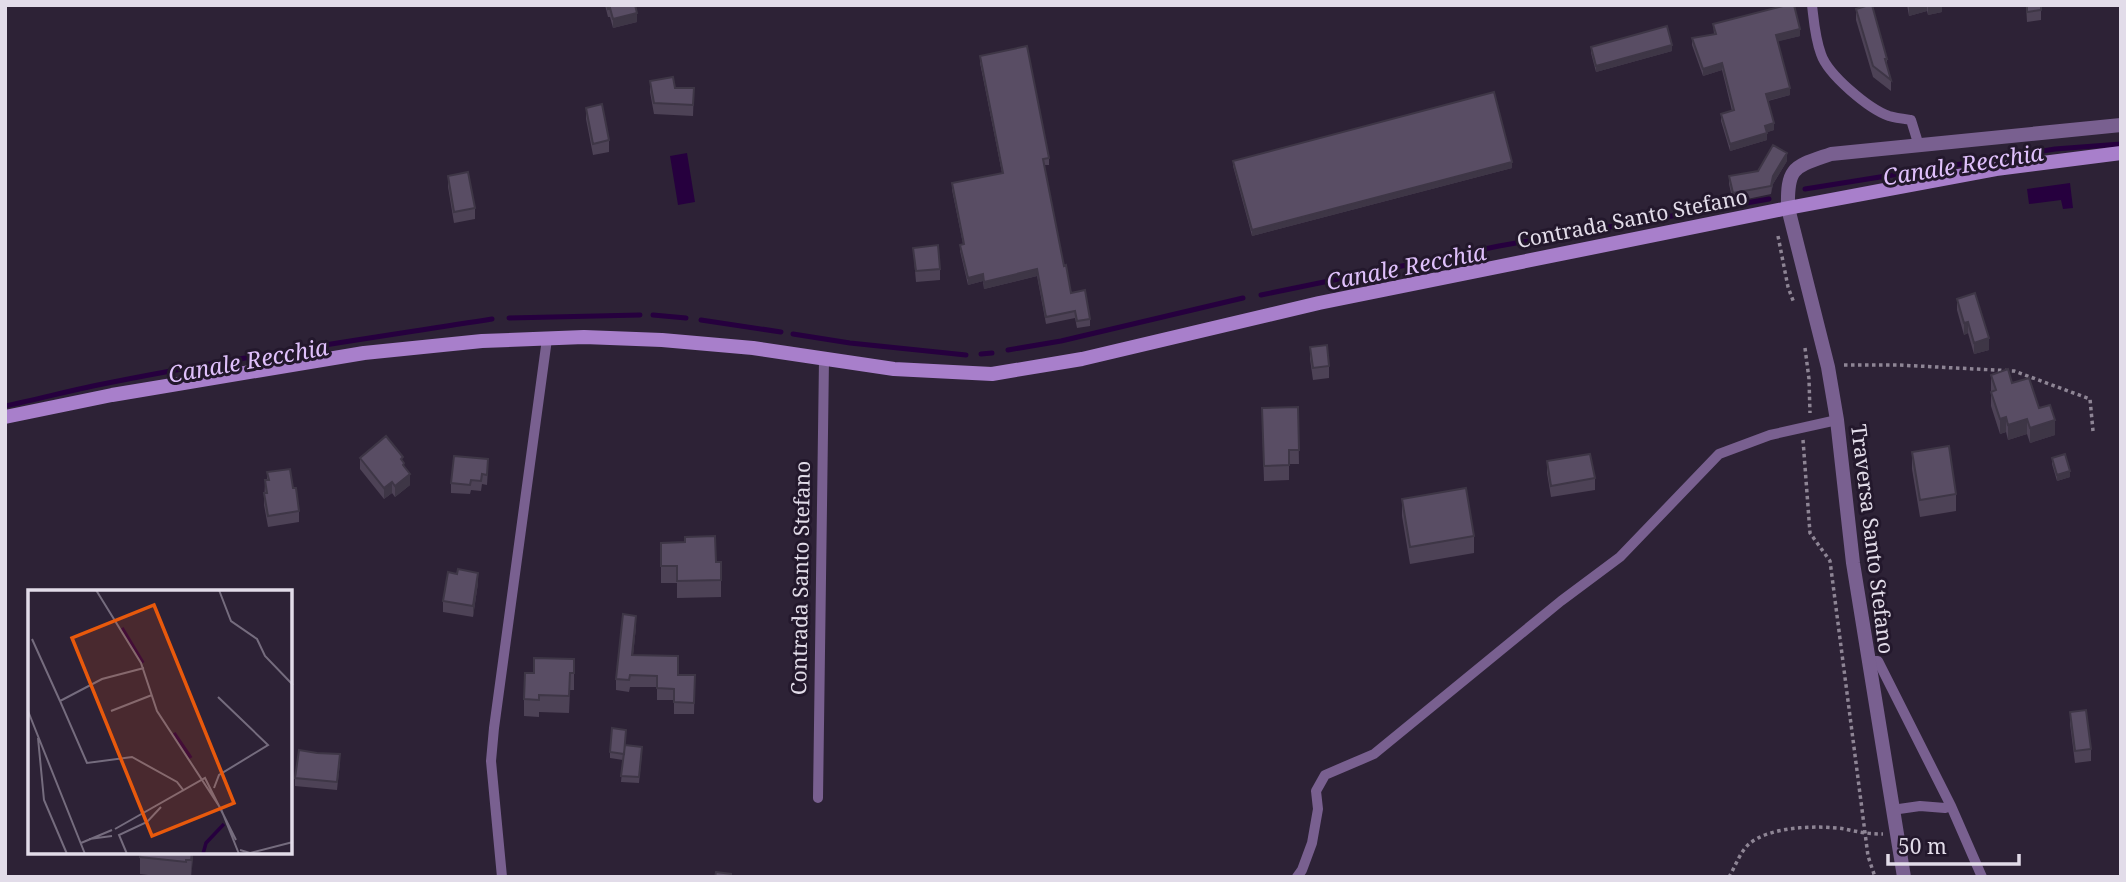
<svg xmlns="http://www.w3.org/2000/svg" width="2126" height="882" font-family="'Noto Serif',serif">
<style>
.water{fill:#26003e}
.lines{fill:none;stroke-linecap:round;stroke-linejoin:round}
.stream{stroke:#26003e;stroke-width:5}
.path{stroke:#8e8595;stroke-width:3.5;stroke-dasharray:3.5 3.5;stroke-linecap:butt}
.lane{stroke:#796090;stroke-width:10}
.street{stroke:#796090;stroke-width:14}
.secondary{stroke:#a87fcb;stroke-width:14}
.wall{fill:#4d4256}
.shaded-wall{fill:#3e3646}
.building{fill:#594d64;stroke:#3e3646;stroke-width:2}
.labels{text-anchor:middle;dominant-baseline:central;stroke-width:6;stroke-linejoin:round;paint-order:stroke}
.street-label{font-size:21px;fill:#e2dce9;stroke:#23182c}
.water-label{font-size:23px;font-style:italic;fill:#dfc0fb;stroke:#23182c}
.inset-river{fill:none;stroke:#26003e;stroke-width:3.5}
.inset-road{fill:none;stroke:#756c7e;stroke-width:2}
.view{fill:#e8590c;fill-opacity:0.15;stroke:#e8590c;stroke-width:3.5}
.inset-edge{fill:none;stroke:#e2dce9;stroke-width:3.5}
</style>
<rect width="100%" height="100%" fill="#2d2236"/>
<path class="water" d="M687,153l8,49 -17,3 -8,-49z
M2070,183l3,25 -10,1 -2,-9 -32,4 -2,-15z"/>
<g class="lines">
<path class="stream" d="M1805,189l250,-40 66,-5
M1569,234l200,-35
M1261,295l238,-49 52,-9
M653,315l33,3
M509,318l131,-3
M701,320l80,12
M793,334l57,9 116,12
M1008,350l53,-9 182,-43
M981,354l11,-1
M5,406c30,-6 59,-14 88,-20 132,-27 266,-46 399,-67"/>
<path class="path" d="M1778,236l10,51 6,16
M1805,348l4,31 1,34
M1844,365h54l116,6 76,28 3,32
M1803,440l7,93 20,28 38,295 7,21
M1729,877c6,-10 11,-25 20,-33 21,-18 69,-19 96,-15 13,3 24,5 38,5"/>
<path class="lane" d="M1812,5c2,17 3,33 9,49 7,21 48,55 68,62 7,2 15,3 22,4l8,26
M1868,661h10l73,145 31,71
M818,798l6,-439
M1892,810l28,-4 25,2 6,-2
M502,877l-11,-116 3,-33 53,-389
M1297,877l5,-7 10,-27 6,-34 -2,-18 9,-16 49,-21 187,-153 59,-44 99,-103 51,-19 67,-15"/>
<path class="street" d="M1904,877l-51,-314 -16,-143 -9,-53 -40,-159c-1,-42 6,-41 43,-54l290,-29"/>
<path class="secondary" d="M5,417l107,-22 252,-42 118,-12 102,-4 78,3 91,8 141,21 98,5 90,-15 237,-56 469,-95 208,-39 125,-16"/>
</g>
<path class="wall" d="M605,5h30l2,17 -24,6 -3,-11h-2z
M1907,5h35v7l-14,3 -1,-4 -18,5z
M2026,5h15v15l-14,2z
M1856,9l31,50v7l4,14v11l-18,-14 -17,-57z
M1713,24l87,12 -22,5 12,54 -22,6 6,29 -7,2v8l-37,11 -9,-30v-7l11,-3 -10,-41 -19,6 -11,-31v-7l22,-4z
M1591,47l81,4 -76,21 -5,-19z
M980,56l69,102v7h-5l20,101 7,27 19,26v7l-13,2 -2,-10 -29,6 -9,-48 -53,13 -1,-8 -15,4 -8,-34v-6l3,-1 -11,-54v-7l50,-10 -22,-110z
M650,81l25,7h19l-1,28 -39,-2 -4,-22z
M586,108l23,32v12l-16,3 -7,-36z
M1233,161l279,7 -260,68 -19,-70z
M1787,161l-14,23 -2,10 -38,8 -4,-18v-8l29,-5z
M448,176l27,32v11l-21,4 -6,-36z
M913,248l27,21v11l-24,2z
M1957,299l32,51 -15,4 -6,-21 -4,2 -7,-25z
M1310,347l19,19v12l-16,2 -3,-21z
M1991,375l21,8 27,25 16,27 -25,8 -3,-9 -19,6 -2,-8 -6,2 -9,-28z
M1298,407l1,57h-10v16l-25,1 -2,-58z
M1912,452l44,42v17l-36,6 -8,-48z
M360,458l43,4 7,23 -15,12 -3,-4 -8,6 -24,-30z
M2052,458l18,19 -13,4 -5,-17z
M1547,461l48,17v12l-44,7 -4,-24z
M488,469l-1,16 -5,-1 -1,7 -10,-1 -1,4 -19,-1v-10z
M267,472l26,16 6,23v11l-31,5 -4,-22 1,-25h2z
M1402,499l72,37v17l-64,11 -8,-48z
M685,542l31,20h5v35l-44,1v-15h-16v-40z
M457,574l21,9 -5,34 -30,-5v-11z
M636,627l-3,28 45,20h17l-1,39h-20v-14h-17v-13h-27l-1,5 -13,-2v-11z
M574,659v31h-4l-1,23 -30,-1v5l-15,-1v-17l10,-26z
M2070,712l21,37v12l-16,2 -5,-39z
M626,736l-1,9 17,7 -3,31 -18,-1 2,-22 -13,-2v-6z
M340,762l-3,28 -42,-4v-8z
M193,852l-2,25h-27l-24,-3v-17z"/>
<path class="shaded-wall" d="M1909,5h18v6l-18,5z
M1928,5h14v7l-14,3z
M637,13v9l-24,6v-9z
M1800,29v7l-24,6v-7z
M1672,45v6l-76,21v-6z
M1722,63v7l-19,6v-7z
M1790,88v7l-24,6v-7z
M1774,123v7l-9,3v-7z
M1767,133v7l-37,11v-7z
M1787,153v8l-14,23 -2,10 2,-18z
M1512,162v6l-260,68v-6z
M1037,269v7l-53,13v-7z
M983,274v7l-15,4v-7z
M1968,322v11l-4,2v-12z
M1989,338v12l-15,4v-11z
M2006,417v15l-6,2v-15z
M2027,419v15l-19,6v-15z
M2055,420v15l-25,8v-15z
M2070,471v6l-13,4v-6z
M410,474v11l-15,12v-11z
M392,482v11l-8,6v-11z
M478,573v10l-5,34v-11z
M636,616v11l-4,39v-11z
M192,852h1v8l-2,17z"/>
<path class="building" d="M607,5h28l2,8 -24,6 -3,-11 -2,1z
M1787,5h7l6,24 -24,6 14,53 -24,6 8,29 -9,3 2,7 -37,11 -9,-30 13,-4 -12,-47 -19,6 -11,-31 24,-4 -3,-10z
M1869,5h3l15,54h-2l6,21 -18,-14 -17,-57z
M2027,5h14v5l-14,2z
M1667,26l5,19 -76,21 -5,-19z
M1027,46l22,112 -6,1 21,107 2,-1 5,28 14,-3 5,29 -13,2 -2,-10 -29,6 -9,-48 -53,13 -1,-8 -15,4 -8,-33 4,-1 -12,-61 51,-10 -23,-117z
M673,77l2,11h19l-1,17 -39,-2 -4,-22z
M1494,92l18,70 -260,68 -19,-69z
M602,104l7,36 -16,4 -7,-36z
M1773,145l14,8 -14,23 -2,10 -38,7 -4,-17 29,-5z
M468,172l7,36 -21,4 -6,-36z
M938,245l2,24 -24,2 -3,-23z
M1975,293l14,45 -15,5 -6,-21 -4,1 -7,-24z
M1327,345l2,21 -16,2 -3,-21z
M2008,369l4,14 17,-5 10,30 11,-3 5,15 -25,8 -3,-9 -19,6 -2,-8 -6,2 -9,-27 5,-2 -5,-15z
M1298,407l1,43h-10v15l-25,1 -2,-58z
M386,436l17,21 -2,2 3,4 -1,2 7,9 -15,12 -3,-4 -8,6 -24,-30z
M1949,446l7,48 -36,6 -8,-48z
M1590,454l5,24 -44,8 -4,-25z
M2065,454l5,17 -13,4 -5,-17z
M454,456l34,3 -1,16 -5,-1 -1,7 -10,-1 -1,5 -19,-2z
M290,469l3,19h3l3,23 -31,5 -4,-23h3l-2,-13h4l-2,-8z
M1466,488l8,48 -64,11 -8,-48z
M715,536l1,26h5v18l-44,1v-15h-16v-23l24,-1v-5z
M458,569l20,4 -5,33 -30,-5 5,-29 9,2z
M623,614l13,2 -4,39 46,1v19h17l-1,28 -20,-1v-13l-17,-1v-12l-27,-1 -1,5 -13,-1z
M534,658l40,1v14h-4l-1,23 -30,-1v5l-15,-1 1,-26h9z
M2086,710l5,39 -16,2 -5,-39z
M612,728l14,2 -2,24 -14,-2z
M625,745l17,2 -3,30 -18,-1z
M299,750l18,3 23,1 -3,28 -42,-4z
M141,852h51l-1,8h-5v2l-46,-5z
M716,872l15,2v3h-16z"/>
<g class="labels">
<g class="street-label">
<text transform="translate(1632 218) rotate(-11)">Contrada Santo Stefano</text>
<text transform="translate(1873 539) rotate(83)">Traversa Santo Stefano</text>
<text transform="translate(800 578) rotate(-89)">Contrada Santo Stefano</text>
</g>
<g class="water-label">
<text transform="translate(1963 164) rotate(-9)">Canale Recchia</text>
<text transform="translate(1406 266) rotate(-11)">Canale Recchia</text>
<text transform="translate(248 360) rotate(-10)">Canale Recchia</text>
</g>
</g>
<g transform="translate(28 590)">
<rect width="264" height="264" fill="#2d2236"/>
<path class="inset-river" d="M94,38l21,35M146,143l17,25M175,264l3,-11 18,-19"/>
<path class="inset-road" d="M68,0l45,73 16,48 64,98 18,45M191,0l12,31 26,18 8,17 28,29M4,49l28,62M116,78l-42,11 -42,22 27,62 45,-6 45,25 7,9M0,121l57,143M83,121l41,-16M10,148l6,62 23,54M186,198l5,-13 49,-30 -50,-48M87,239l90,-51 31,62M61,249l23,-3M53,253l31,-13M212,260l10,3 43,-11M99,264l-8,-19 28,-13 14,-15"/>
<path class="view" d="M126,15l80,198 -82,33 -80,-198z"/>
<rect width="264" height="264" class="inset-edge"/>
</g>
<rect width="2126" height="882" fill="none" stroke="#e2dce9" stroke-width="14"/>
<path d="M1888 854v10h131v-10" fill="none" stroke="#e2dce9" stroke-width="3.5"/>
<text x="1898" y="854" font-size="21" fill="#e2dce9" stroke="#23182c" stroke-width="5" paint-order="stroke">50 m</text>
</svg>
